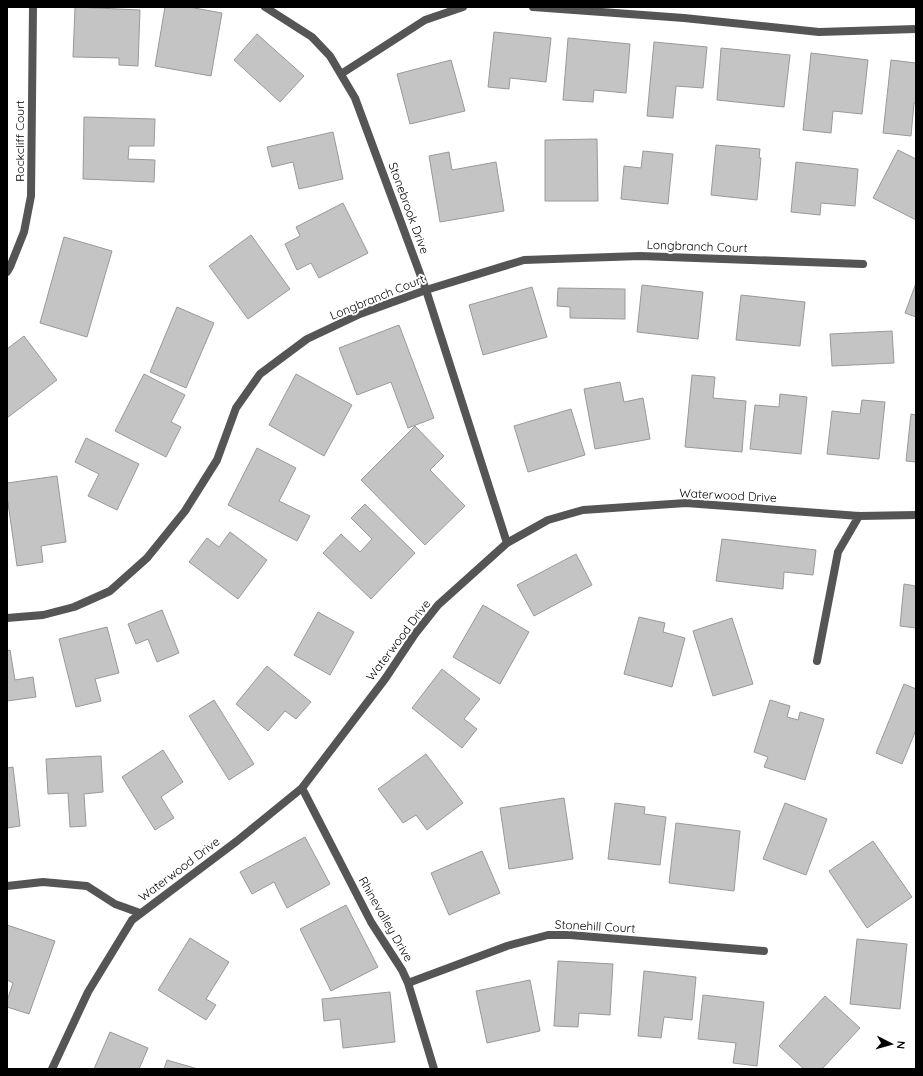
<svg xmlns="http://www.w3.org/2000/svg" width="923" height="1076" font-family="Quicksand,sans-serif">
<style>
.building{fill:#c4c4c4;stroke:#999}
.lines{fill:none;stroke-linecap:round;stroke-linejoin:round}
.minor{stroke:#555;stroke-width:8}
.labels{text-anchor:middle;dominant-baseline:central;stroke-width:4;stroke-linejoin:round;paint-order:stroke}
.street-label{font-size:12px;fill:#000;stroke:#fff}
</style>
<rect width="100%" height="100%" fill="#fff"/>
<path class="building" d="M75,7l65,3 -2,56 -19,-1v-7l-46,-1z
M165,7h24l33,6 -11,63 -56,-10z
M494,32l57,6 -5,44 -36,-4 -1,11 -21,-2z
M257,34l47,42 -24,26 -46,-42z
M568,38l62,6 -4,49 -32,-3 -1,12 -30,-2z
M654,42l53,5 -4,41 -27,-2 -3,32 -26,-2z
M721,48l69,7 -6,52 -67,-7z
M811,53l57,7 -6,54 -29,-3 -2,22 -28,-3z
M451,60l14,51 -55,13 -13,-50z
M891,60l25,3v40h-2l-3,33 -28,-3z
M84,117l71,2 -1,27h-25l-1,13 27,1 -1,22 -71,-3z
M333,132l10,47 -44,10 -6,-27 -21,5 -5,-20z
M597,139l1,62h-53v-61z
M716,145l44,4 -1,9h2l-4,42 -46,-5z
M898,150l18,9v61l-43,-22z
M643,151l30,3 -5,50 -47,-5 3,-33 17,2z
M449,152l3,18 44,-8 8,49 -64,11 -11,-66z
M796,162l62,7 -3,37 -34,-3 -1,12 -29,-3z
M343,203l25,50 -49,25 -8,-15 -14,7 -12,-26 15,-8 -4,-9z
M251,235l39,54 -42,30 -39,-53z
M64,237l48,14 -25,86 -47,-14z
M916,283v34l-11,-4z
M642,285l61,7 -5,47 -61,-7z
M532,287l15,50 -64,18 -14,-50z
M558,288l67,1v30l-55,-1v-11l-13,-1z
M741,295l64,7 -5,44 -64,-6z
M177,307l37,16 -28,65 -36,-16z
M399,325l35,93 -26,10 -17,-46 -34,13 -18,-47z
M892,331l2,32 -62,3 -2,-32z
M24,336l33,44 -50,38v-69z
M144,374l41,21 -14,27 10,5 -15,30 -51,-26z
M296,374l56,31 -28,51 -55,-31z
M692,375l23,2 -2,21 33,3 -4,51 -57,-5z
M620,382l4,20 19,-4 7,41 -55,10 -11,-60z
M780,394l27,3 -6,57 -51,-5 5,-44 24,2z
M862,400l23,2 -6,57 -52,-5 5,-43 28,3z
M571,409l14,46 -57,17 -14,-46z
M911,414l5,1v47l-10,-1z
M415,426l29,30 -14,14 35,36 -40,39 -64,-65z
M86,438l53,26 -22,46 -29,-14 11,-22 -24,-12z
M257,448l39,20 -17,33 31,15 -13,25 -69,-36z
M57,476l9,66 -25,4 2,16 -26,4 -10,-70v-13z
M365,504l50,49 -44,46 -48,-46 18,-19 19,18 12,-13 -21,-21z
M230,532l37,28 -29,39 -49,-37 18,-24 12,9z
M722,539l94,11 -3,25 -29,-3 -1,17 -67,-8z
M576,554l16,31 -58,31 -17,-31z
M904,584l12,2v42l-16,-2z
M483,605l46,27 -29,52 -47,-27z
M162,610l17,43 -22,9 -9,-23 -12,5 -8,-20z
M318,612l36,20 -24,43 -36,-20z
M639,617l26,6 -2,9 22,6 -13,49 -48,-13z
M732,618l21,66 -40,12 -20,-65z
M107,627l12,46 -24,6 6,22 -25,6 -17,-68z
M10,650l5,30 18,-3 3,20 -29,4v-50z
M267,666l44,36 -15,17 -11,-8 -17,20 -32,-27z
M442,669l38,30 -16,20 13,10 -15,19 -50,-40z
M904,684l12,5v41l-14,34 -26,-11z
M214,700l40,64 -25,16 -40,-64z
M770,700l20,6 -3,11 11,3 2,-8 24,7 -19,61 -41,-13 4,-10 -14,-5z
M163,750l20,32 -22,15 13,21 -19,12 -33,-53z
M426,754l37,49 -36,27 -11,-15 -13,8 -25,-34z
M101,756l2,36 -19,2 2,32 -16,1 -2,-34 -20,1 -2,-35z
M13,767l7,59 -13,2v-60z
M564,798l9,61 -64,10 -9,-61z
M615,803l30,4 -1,7 22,3 -6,48 -52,-6z
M785,803l42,16 -21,56 -43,-16z
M676,823l64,8 -6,60 -65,-8z
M305,837l25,47 -43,24 -13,-26 -22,12 -12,-22z
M873,841l39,56 -45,31 -38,-57z
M482,851l18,42 -51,22 -18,-42z
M346,905l32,62 -47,24 -31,-62z
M7,925l48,16 -26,73 -22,-7v-6l6,-18 -6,-3z
M190,938l39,24 -23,37 10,6 -10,15 -48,-30z
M857,939l50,5 -7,65 -50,-5z
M558,961l55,3 -3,51 -31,-2 -1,14 -24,-1z
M644,971l52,6 -4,43 -28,-3 -3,21 -23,-2z
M530,980l10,51 -53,12 -11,-52z
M390,992l5,50 -52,6 -3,-29 -16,2 -2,-22z
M703,995l61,7 -7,64 -24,-3 3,-20 -38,-4z
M825,996l35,32 -38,41h-18l-25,-23z
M110,1032l38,16 -9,21h-45z
M167,1060l31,9h-34z"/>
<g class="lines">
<path class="minor" d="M265,7l47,30 18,19 25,42 71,192 81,253
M533,7l151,11 135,14 97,-3
M341,74l84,-54 38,-13
M7,272l3,-5 14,-35 7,-36 2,-189
M7,618l36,-3 31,-8 36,-16 37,-33 38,-47 32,-51 19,-52 24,-34 47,-35 53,-25 66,-24 98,-30 116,-4 223,8
M817,661l21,-109 21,-36
M302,788l69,134 31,48 6,13 26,86
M7,886l36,-4 44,4 28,18 25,9
M408,983l99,-37 41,-11h22l194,16
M52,1069l36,-77 44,-72 105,-79 65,-53 83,-109 30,-45 23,-29 69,-62 41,-23 35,-10 103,-7 173,13 57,-1"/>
</g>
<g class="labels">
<g class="street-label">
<text transform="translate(19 141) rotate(-90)">Rockcliff Court</text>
<text transform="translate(409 208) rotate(70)">Stonebrook Drive</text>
<text transform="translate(697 246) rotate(2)">Longbranch Court</text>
<text transform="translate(377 297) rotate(-22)">Longbranch Court</text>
<text transform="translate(728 495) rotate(3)">Waterwood Drive</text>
<text transform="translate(398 640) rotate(-53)">Waterwood Drive</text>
<text transform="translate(179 869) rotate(-37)">Waterwood Drive</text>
<text transform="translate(386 919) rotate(60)">Rhinevalley Drive</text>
<text transform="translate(595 926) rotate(3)">Stonehill Court</text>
</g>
</g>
<rect width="923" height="1076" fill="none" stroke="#000000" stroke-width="16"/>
<g transform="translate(891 1044) rotate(96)" stroke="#ffffff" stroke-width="3" paint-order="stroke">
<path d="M0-3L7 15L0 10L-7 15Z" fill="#000000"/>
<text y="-6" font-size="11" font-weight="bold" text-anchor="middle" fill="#000000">N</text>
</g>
</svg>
